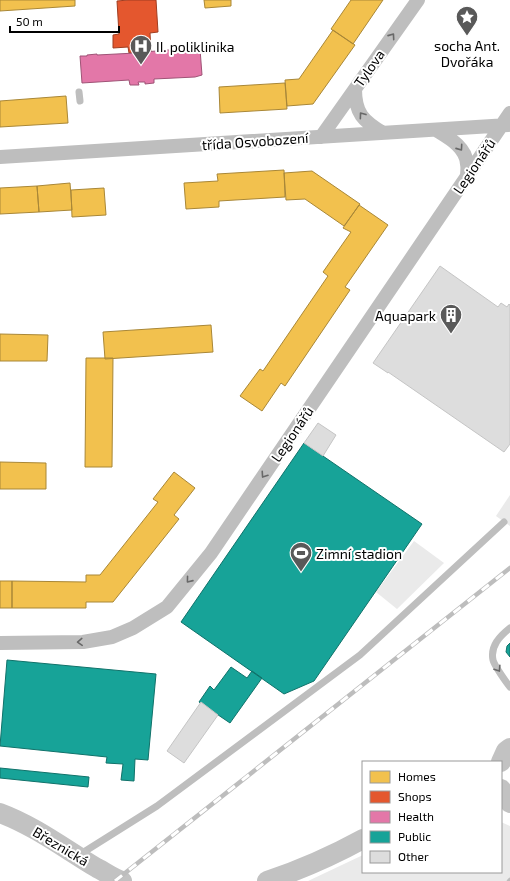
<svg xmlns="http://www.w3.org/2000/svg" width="510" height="881" font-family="'Exo 2',sans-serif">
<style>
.green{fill:#eaeaea}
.homes{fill:#f2c14e;stroke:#a98737}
.shops{fill:#e4572e;stroke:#a03d20}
.health{fill:#e377a8;stroke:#9f5376}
.public{fill:#17a398;stroke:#10726a}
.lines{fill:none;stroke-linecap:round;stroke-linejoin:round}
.stream{stroke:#bcbcbc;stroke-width:4.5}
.building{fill:#ddd;stroke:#c5c5c5}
.lane{stroke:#bebebe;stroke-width:7}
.street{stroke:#bebebe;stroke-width:14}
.secondary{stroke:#c2c2c2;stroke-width:20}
.rail-casing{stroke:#bdbdbd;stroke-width:4.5}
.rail{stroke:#fff;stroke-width:3;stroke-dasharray:9;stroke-linecap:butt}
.oneway{stroke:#686868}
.labels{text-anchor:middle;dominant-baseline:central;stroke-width:4;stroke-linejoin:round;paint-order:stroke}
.poi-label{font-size:14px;fill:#000;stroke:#fff;text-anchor:start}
.street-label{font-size:14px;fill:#000;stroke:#fff}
</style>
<rect width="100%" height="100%" fill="#fff"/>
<path class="green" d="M510,495v31l-14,-10z
M414,541l30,22 -47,46 -21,-17z
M501,822l9,4v55h-202l55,-26v17h138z"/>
<path class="homes" d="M0,0h75v6l-75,5z
M204,0h27v6l-26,2z
M351,0h32l-30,44 -22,-15z
M333,30l22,15 -42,59 -26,2 -2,-26 14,-1z
M285,83l2,26 -67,4 -1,-26z
M66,96l2,27 -68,4v-26z
M284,170l1,27 -66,4v6l-33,2 -2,-26 34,-2 -1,-7z
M312,171l48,33 -16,22 -39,-27 -19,1 -2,-27z
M70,183l2,27 -33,2 -2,-26z
M37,186l2,26 -39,2v-26z
M104,188l2,27 -34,2 -1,-27z
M359,205l29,20 -43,62 5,3 -65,96 -4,-3 -19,28 -22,-15 20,-27 3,2 65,-95 -5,-4 28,-40 -8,-4z
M211,325l2,27 -108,7 -2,-27z
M0,334l48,1 -1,26h-47z
M86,358h27l-1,109h-27z
M0,462l46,1v26h-46z
M174,472l21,16 -21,27 5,4 -66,83h-27v6h-74v-27l74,1v-7h14l58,-73 -5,-3z
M0,581h12v27h-12z"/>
<path class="shops" d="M128,0h28l2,32 -8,1 1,19h-7v-2l-8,1v2h-7l-1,-6 -15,1v-13l6,-1 -2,-33z"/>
<path class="health" d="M193,48l7,1 2,26 -7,2 -41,2v4l-9,1v-2h-7l1,3h-9l-1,-5 -47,3 -2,-27h7v-1l10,-1v1l39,-2v-2l8,-1v2z"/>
<path class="public" d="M304,443l118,81 -108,157 -30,13 -103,-72z
M510,643v14l-4,-5 1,-6z
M7,660l149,14 -8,86 -13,-1 -1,22 -13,-1 2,-16 -17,-1 1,-6 -107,-11z
M231,667l16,11 5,-7 10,7 -32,45 -31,-21 11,-16 4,4z
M0,768l89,9 -1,10 -88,-9z"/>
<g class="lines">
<path class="stream" d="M509,881l1,-1"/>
</g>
<path class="building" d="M440,266l58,41 3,-4 6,4 2,-3 1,1v139l-6,8 -116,-80v1l-15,-10z
M318,423l18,12 -13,21 -19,-13z
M201,702l17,13 -34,48 -17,-12z"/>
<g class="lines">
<path class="lane" d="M79,92l1,9
M510,628c-10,8 -20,18 -17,32 1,5 13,22 17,27
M79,855l78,-49 203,-151 144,-133"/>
<path class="street" d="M355,89c0,24 8,32 28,44
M436,130c13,8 30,17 31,34 1,4 0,8 0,12
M321,137l97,-137
M0,157l508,-32
M0,643l83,-1 29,-5 21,-9 34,-21 44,-54 299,-440"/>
<path class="secondary" d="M501,762l5,-11 4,-3
M501,789l9,14
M0,813c35,13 65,36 97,55 8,4 16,10 25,13
M267,881c33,-11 65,-25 96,-42"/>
<g class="rail-casing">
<path id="rail" d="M115,881l395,-313"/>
</g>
<use href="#rail" class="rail"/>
</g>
<defs><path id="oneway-chevron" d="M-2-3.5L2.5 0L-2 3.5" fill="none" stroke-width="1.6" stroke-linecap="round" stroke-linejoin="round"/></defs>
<g class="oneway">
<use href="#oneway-chevron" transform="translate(392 36) rotate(-55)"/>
<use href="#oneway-chevron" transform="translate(362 115) rotate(-126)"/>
<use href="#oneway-chevron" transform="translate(460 148) rotate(55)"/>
<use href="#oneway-chevron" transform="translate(264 475) rotate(124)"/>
<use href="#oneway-chevron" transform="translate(189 580) rotate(129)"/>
<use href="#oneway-chevron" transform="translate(80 642) rotate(177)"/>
<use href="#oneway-chevron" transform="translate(498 669) rotate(57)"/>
</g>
<defs>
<g id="sight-pin" transform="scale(1.15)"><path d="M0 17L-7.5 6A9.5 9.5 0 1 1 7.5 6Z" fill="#595959" stroke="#fff"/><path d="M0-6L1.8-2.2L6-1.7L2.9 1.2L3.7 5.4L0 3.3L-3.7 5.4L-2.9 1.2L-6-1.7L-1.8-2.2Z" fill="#fff"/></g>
<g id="hospital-pin" transform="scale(1.15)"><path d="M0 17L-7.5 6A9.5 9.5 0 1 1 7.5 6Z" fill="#595959" stroke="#fff"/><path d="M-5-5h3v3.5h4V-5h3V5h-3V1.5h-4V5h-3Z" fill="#fff"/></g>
<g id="building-pin" transform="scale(1.15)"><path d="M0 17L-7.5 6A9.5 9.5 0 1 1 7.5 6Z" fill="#595959" stroke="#fff"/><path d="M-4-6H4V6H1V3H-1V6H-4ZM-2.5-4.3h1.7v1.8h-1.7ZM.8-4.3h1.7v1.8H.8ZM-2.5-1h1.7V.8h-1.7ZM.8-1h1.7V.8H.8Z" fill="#fff"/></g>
<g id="stadium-pin" transform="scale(1.15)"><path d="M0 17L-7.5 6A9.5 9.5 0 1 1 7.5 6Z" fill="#595959" stroke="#fff"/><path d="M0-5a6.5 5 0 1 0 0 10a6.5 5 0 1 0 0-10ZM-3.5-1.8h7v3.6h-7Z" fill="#fff"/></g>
</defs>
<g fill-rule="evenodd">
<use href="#sight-pin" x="467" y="17"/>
<use href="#hospital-pin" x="141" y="46"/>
<use href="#building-pin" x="451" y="315"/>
<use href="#stadium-pin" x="301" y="553"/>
</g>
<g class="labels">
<g class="poi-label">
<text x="467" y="45" text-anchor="middle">socha Ant.<tspan x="467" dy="16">Dvořáka</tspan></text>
<text x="156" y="46">II. poliklinika</text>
<text x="436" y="315" text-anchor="end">Aquapark</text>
<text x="316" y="553">Zimní stadion</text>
</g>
<g class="street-label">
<text transform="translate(369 68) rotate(-55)">Tylova</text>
<text transform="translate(255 141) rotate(-4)">třída Osvobození</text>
<text transform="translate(474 166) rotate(-56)">Legionářů</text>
<text transform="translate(292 434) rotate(-56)">Legionářů</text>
<text transform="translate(61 846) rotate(31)">Březnická</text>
</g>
</g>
<rect x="362" y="761" width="140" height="112" fill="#ffffff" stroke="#999999"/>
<rect x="370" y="771" width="20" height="12" fill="#f2c14e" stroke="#999999"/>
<text x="398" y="781" font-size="12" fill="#000000">Homes</text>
<rect x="370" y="791" width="20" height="12" fill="#e4572e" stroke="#999999"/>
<text x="398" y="801" font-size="12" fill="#000000">Shops</text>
<rect x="370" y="811" width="20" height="12" fill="#e377a8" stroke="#999999"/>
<text x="398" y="821" font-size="12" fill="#000000">Health</text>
<rect x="370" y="831" width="20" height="12" fill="#17a398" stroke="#999999"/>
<text x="398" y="841" font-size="12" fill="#000000">Public</text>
<rect x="370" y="851" width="20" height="12" fill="#dddddd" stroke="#999999"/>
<text x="398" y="861" font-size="12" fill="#000000">Other</text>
<path d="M10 26v6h109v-6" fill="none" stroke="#000000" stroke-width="2"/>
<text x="16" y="26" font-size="12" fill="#000000" stroke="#ffffff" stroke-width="3" paint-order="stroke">50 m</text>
</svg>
